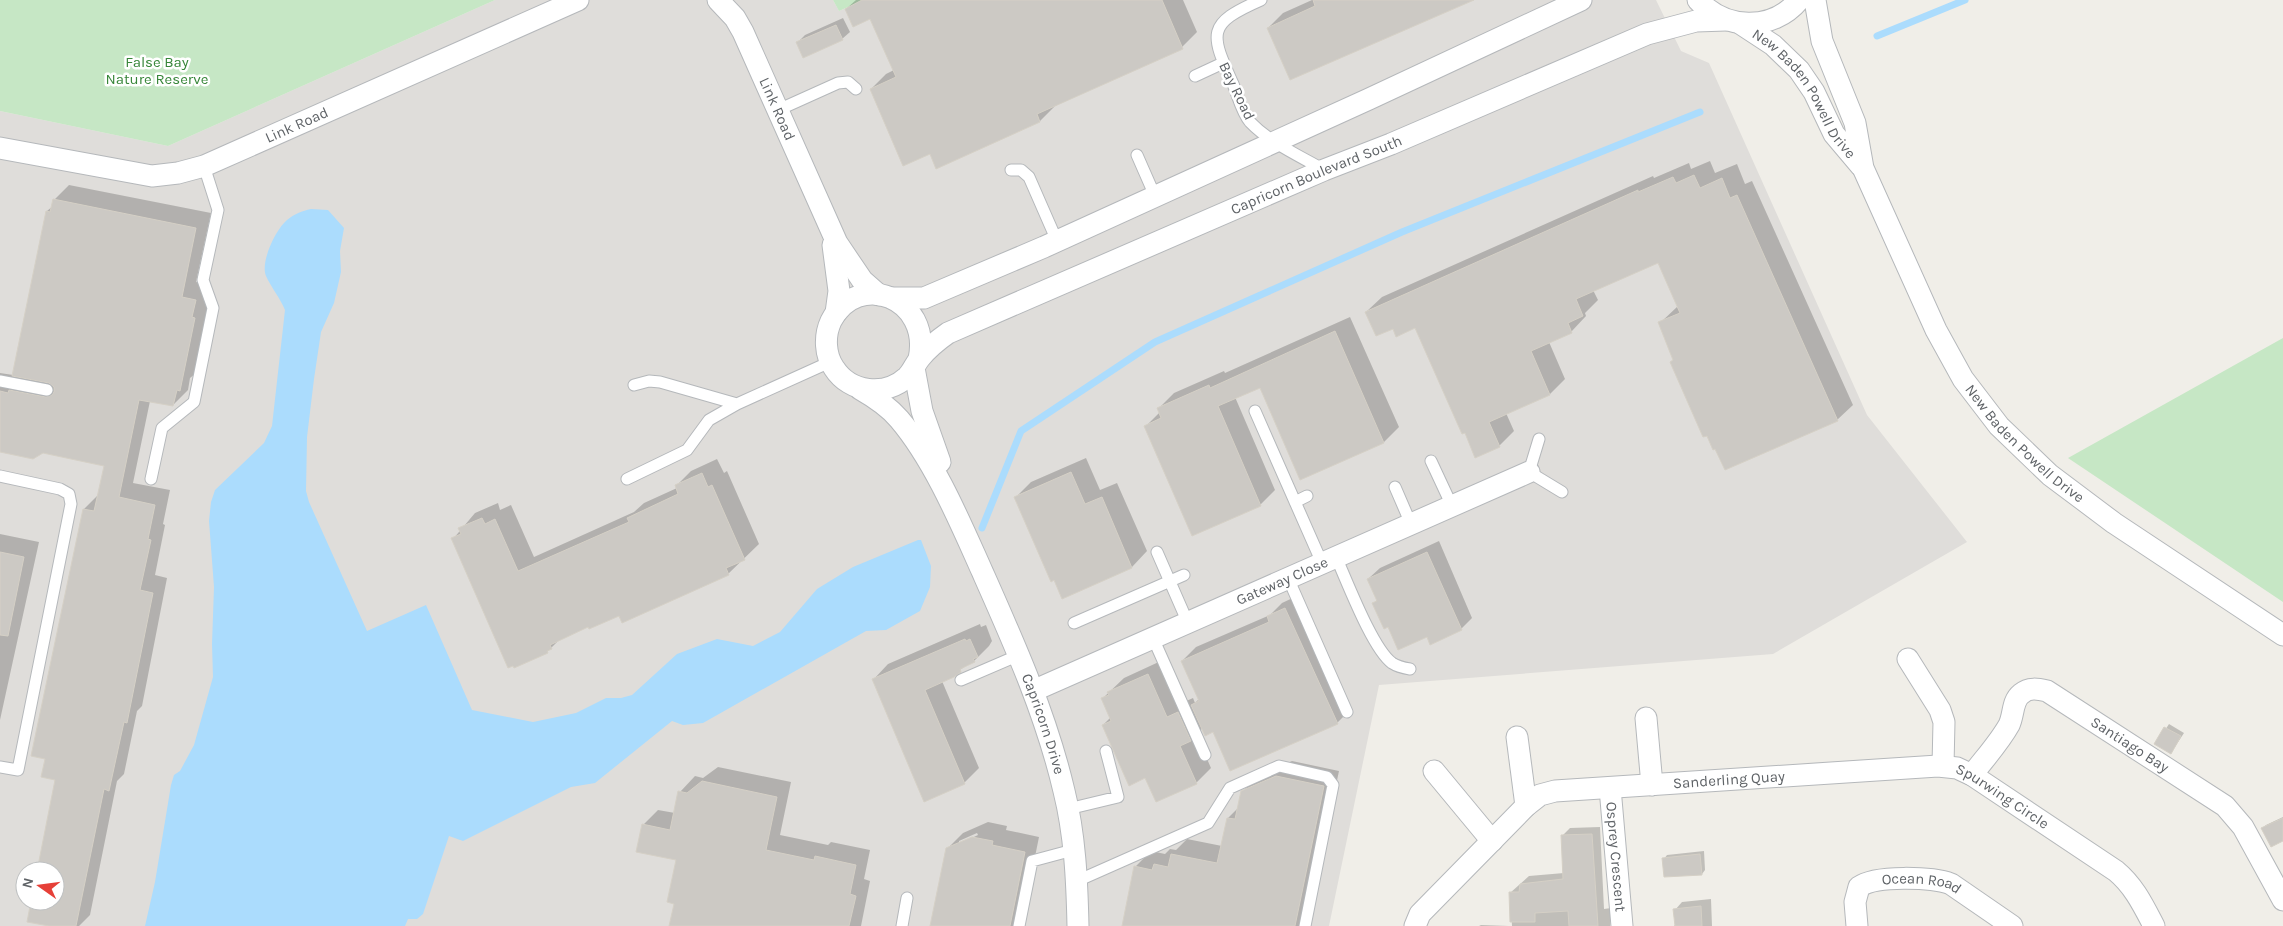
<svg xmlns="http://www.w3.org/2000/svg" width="2283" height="926" font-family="Karla,sans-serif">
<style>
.industrial{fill:#dfddda;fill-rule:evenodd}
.green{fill:#c6e7c5}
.water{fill:#abdcfd}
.shadow{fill:#0003;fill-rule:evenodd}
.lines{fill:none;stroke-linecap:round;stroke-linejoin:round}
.stream{stroke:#abdcfd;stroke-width:7}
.building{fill:#ccc9c4;stroke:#d5d0c6}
.lane-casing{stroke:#b5b8bb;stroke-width:13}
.street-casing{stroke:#b5b8bb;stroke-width:23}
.lane{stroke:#fff;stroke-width:11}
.street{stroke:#fff;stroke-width:21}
.labels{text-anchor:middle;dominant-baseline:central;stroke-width:5;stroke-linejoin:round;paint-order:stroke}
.park-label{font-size:15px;fill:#378639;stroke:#fff}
.street-label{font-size:15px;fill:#5f6367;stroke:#fff}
</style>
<rect width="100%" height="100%" fill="#f0eee8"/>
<path class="industrial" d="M495,0h338l6,11 25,-11h792l25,51 28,12 158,352 100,127 -194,112 -394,31 -50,241h-1329v-815l168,35zM25,871h30v30h-30z"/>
<path class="green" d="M0,0h495l-327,146 -168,-35z
M833,0h31l-25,11z
M2283,338v264l-215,-144z"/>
<path class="water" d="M311,209l17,1 16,18 -4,23 1,21 -7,31 -13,29 -7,47 -7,58 -1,54 3,11 58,129 59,-26 46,105 61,12 43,-9 30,-15h15l11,-3 45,-41 40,-15 36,7 27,-14 37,-43 36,-22 65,-27h3l10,26 -1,21 -10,24 -34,19 -20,1 -163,92 -20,2 -11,-4 -77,62 -24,4 -108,54 -14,-5 -26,78 -6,5h-9l-3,7h-260l10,-44 16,-97 3,-10 6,-4 14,-26 19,-68 -1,-33 2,-57 -5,-66 2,-19 4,-12 49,-47 8,-17 13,-116c-5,-12 -14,-23 -19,-34 -6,-14 10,-47 21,-56 7,-6 15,-9 24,-11z"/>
<path class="shadow" d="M856,0h327l14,32 -15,15 -127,59 -15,15 -103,46 -7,-15 -59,-63 15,-15 8,-4 -23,-53 -25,-8z
M1312,0h156l-200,28 15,-15z
M843,18l7,14 -8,7 -44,3 7,-7z
M1710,161l5,12 22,-9 8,20 7,-3 101,224 -16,15 -112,49 -51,-110 -14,-36 18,-17 -19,-45 -66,29 5,10 -13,13 1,3 -15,16 -22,10 16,37 -15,15 -44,19 8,18 -15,15 -83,-119h-23l-27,-15 16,-15 271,-121 1,2 35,-15 2,6z
M69,185l142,28 -15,69 14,3v18l-15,71 -5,4 -2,12 -15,15 -23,-4 -17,82 37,7 -7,34 2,1 -10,50 12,3 -25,128 -5,5 -13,63 -7,7 -27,134 -11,11h-23l-24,-25h23v-30h-17l19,-92 -10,-21 -14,-3 51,-246 15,-15 6,-29 -63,-14 -42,-1v-77l13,2 34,-164 6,-5 1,-6z
M1350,317l49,110 -15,15 -83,36 -41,-92 -25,11 40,93 -15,15 -114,-79 14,-14 -1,-4 15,-15 50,-22 1,2z
M1086,458l14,32 17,-7 30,68 -15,16 -69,30 -47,-100 15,-15z
M717,459l7,14 3,-2 32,73 -31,30 -139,52 -28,12 -14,14 -94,-113 22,-26 23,-10 2,7 11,-5 23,52 100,-45 10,-9 33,-15 -1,-2 15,-15z
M0,534l39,8 -39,178z
M1439,541l33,77 -11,11 -34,6 -38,-10 -15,-22 3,-3 -9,-21 12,-11z
M1299,595l52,114 -14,14 -124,8 -10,-3 -7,6 15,34 -15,15 -50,-7 -43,-51 8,-8 -8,-19 21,-20 39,-18 19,43 11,-5 2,5 4,-4 -17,-38 14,-14 74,-32 12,-12z
M980,624l1,3 5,-2 6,16 -3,5 -15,15 -32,20 37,87 -15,15 -91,-103 15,-16z
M2169,724l15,9 -13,20 -15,-9z
M1292,761l47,10 -33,155h-183l13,-60 15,-15 14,3 5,-5 6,1 11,-11 35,7 6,-28 11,-11 3,-15 16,-16z
M718,767l73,15 -11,53 48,10 3,-3 39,8 -6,29 6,2 -9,45h-191l5,-23 2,-43 -34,-35 15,-15 17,3 5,-21 15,-16 8,2z
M2283,817v22l-20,-11 3,-3z
M988,822l19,4 -1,4 33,7 -18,89h-90l16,-77 16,-16zM977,833l1,2 -19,9v-3z
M1600,827l4,82 7,-1 -1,18h-98l-2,-33 19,-17 35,-3 -1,-38 7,-7z
M1704,851l1,19 -3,4 -38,-15 3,-4z
M1711,899l1,27h-38l2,-2 -1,-14 7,-8z
M1481,925l28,1h-30z"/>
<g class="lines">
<path class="stream" d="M1877,36l88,-36
M982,528l39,-97 134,-89 247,-110 298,-120"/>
</g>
<path class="building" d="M862,0h300l21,49 -146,65 3,8 -104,47 -6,-15 -27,12 -33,-77 26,-12 -26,-58 -17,8 -8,-18z
M1313,0h161l-184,80 -23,-52 48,-22z
M836,25l7,15 -40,18 -7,-16z
M1694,175l6,13 22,-10 8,20 7,-3 101,226 -113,49 -10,-21 -2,1 -6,-14 -4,1 -33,-75 3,-2 -15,-38 22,-9 -22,-50 -82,36 7,17 -15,7 4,10 -41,18 19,44 -61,27 11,25 -25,11 -10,-25 -3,1 -47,-106 -19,9 -3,-8 -17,7 -11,-24 273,-122v2l35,-15 3,6z
M53,199l143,29 -14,69 14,3 -4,17 3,1 -15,73 -3,-1 -4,16 -34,-6 -20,97 36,8 -7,34 3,1 -11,50 13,3 -26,130 -3,-1 -15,69 -5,-2 -28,137h-27l-22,-4 4,-21h24v-30h-18l18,-91 -14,-3 4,-18 -14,-3 52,-247 11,2 10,-45 -61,-13 -10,6 -33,-7v-61l8,2 1,-3 37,7 6,-2 2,-3v-5l-5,-4 -37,-7 34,-165 4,1z
M1335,331l49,112 -84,37 -40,-92 -42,18 43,100 -69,30 -48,-110 17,-8 -4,-10 52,-23 1,3z
M1071,472l14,32 17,-7 30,71 -70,31 -8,-19 -3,2 -37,-85z
M702,473l6,14 4,-2 33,75 -19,8 3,7 -107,48 -3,-7 -30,13 -1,-2 -38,18 2,4 -5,2 1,2 -34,15 -1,-2 -5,2 -57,-130 10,-4 -3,-6 24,-10 3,6 10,-5 23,52 111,-49 -2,-4 51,-24 -3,-9z
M0,552l24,5 -16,79 -8,-1z
M1427,552l35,78 -32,15 -3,-8 -29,13 -10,-23 -4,2 -12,-26 5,-2 -10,-22z
M1285,608l53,116 -108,47 -17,-39 -8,4 -14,-31 8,-4 -18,-40 88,-39 -2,-6z
M965,639l1,2 4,-2 8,18 -5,2 2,3 -15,7 1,3 -7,5 -29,13 40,94 -41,18 -52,-123z
M1148,674l19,43 11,-5 13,29 -11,5 17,38 -41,18 -11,-24 -16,8 -27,-61 9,-4 -10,-23 8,-3 -2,-3z
M2164,727l17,9 -10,18 -17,-10z
M1276,776l48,10 -29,140h-173l12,-60 18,4 2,-6 14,3 3,-13 46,9 10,-45 8,1 6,-28z
M702,781l75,16 -11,53 48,10 1,-4 41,9 -6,29 6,2 -7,30h-180l5,-22 -7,-2 9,-42 -40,-8 6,-28 28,6 8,-39 9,2z
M2283,818v23l-12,6 -10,-19z
M1592,834l6,92h-29l-1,-15 -33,2v9h-25l-1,-30h10l1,-8 43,-5 -2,-44z
M972,837l21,4 -1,4 33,7 -15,74h-80l16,-78z
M1700,854l2,21 -38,2 -2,-19z
M1701,906l1,20h-27l-2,-17z"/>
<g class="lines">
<g class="lane-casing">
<path id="lane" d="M1261,0c-55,24 -51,33 -28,84 5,12 9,29 17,38 20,21 50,34 74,48
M1195,76l28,-13
M778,110l60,-27 10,-1 8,7
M1137,155l18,41
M1011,170h10l8,7 28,64
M0,381l47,9
M634,385l15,-4 11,1 77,22
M1255,411l67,152
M1539,439l-10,33 33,20
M1431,461l21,45
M0,476l60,13 9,5 2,10 -53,266 -18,-3
M151,479l11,-51 32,-26 19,-94 -10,-28 15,-70 -14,-44
M627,479l60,-29 22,-30 28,-16 93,-42
M1395,487l16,37
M1295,502l12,-6
M1157,552l31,71
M1336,557c11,24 36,91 56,106 6,4 12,5 18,6
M1288,578l59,134
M1074,623l110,-48
M1153,638l52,117
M961,680l58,-25
M1068,809l50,-12 -12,-46
M1077,881l131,-58 22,-35 49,-22 48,11 6,8 -28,141
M902,926l5,-28
M1019,926l13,-65 41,-11"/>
</g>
<g class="street-casing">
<g id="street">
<path id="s1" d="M718,0l17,18 8,14 94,211 25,37 17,15"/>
<path d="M1698,0c27,30 74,32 101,0"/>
<path id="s2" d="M1815,0l7,41 33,82 8,45 73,162 27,49 36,47 51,49 64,48 169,112"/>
<path id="s3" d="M1741,24l32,21 26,25 15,22 20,42 27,32"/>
<path id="s4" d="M0,148l152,28 26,-3 26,-7 374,-166"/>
<path d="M833,245l6,46 -3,22"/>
<path d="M892,298h32l120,-51 325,-148 212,-99"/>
<path id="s5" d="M919,359c13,-61 -61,-90 -88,-38 -7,15 -6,34 3,47 16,25 51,29 73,9 6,-6 8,-13 13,-19 8,-10 18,-18 28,-25l376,-163 67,-26 256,-110 49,-13 30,-1"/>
<path d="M914,368l8,43 18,51"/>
<path id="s6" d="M860,389c14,8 28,17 39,30 35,41 61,103 83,152 32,72 64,143 82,220 11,44 13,90 14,135"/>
<path d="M1908,659l32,51 4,12 -1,44"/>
<path id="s7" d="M1035,690l494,-218"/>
<path d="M1646,718l6,67"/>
<path d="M1517,737l9,69"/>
<path d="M1434,771l58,70"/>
<path id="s8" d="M1972,775c12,-16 27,-32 37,-50 5,-10 3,-24 12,-31 8,-7 17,-5 26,-3l178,115 18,21 40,73"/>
<path id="s9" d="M1610,788l12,138"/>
<path id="s10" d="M1415,926l5,-12 106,-108 14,-11 15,-4 383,-25 19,2 15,7 144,96c18,15 27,34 38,55"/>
<path id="s11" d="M1857,926l-2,-24 4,-15c16,-12 73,-10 92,-3l61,42"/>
</g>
</g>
<use href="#lane" class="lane"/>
<use href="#street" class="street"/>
</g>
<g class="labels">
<g class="park-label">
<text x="157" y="62">False Bay<tspan x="157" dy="17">Nature Reserve</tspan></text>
</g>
<g class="street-label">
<text transform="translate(1237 91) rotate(64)">Bay Road</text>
<text stroke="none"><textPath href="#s3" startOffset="96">New Baden Powell Drive</textPath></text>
<text stroke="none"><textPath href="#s1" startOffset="125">Link Road</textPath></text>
<text stroke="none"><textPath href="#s4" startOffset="309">Link Road</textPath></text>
<text stroke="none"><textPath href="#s5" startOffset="738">Capricorn Boulevard South</textPath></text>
<text stroke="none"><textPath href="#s2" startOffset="499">New Baden Powell Drive</textPath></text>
<text stroke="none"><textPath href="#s7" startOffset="270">Gateway Close</textPath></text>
<text stroke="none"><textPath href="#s6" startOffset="388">Capricorn Drive</textPath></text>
<text stroke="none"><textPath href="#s8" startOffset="222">Santiago Bay</textPath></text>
<text stroke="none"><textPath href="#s10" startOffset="372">Sanderling Quay</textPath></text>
<text stroke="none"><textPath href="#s10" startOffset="654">Spurwing Circle</textPath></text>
<text stroke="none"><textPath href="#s9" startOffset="69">Osprey Crescent</textPath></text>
<text stroke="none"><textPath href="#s11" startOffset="104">Ocean Road</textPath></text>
</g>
</g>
<g transform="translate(40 886) rotate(284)"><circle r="24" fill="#ffffff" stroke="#bfc1c2"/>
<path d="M0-4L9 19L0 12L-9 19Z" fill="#e64038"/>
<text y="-8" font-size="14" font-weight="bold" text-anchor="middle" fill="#5f6367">N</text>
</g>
</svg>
